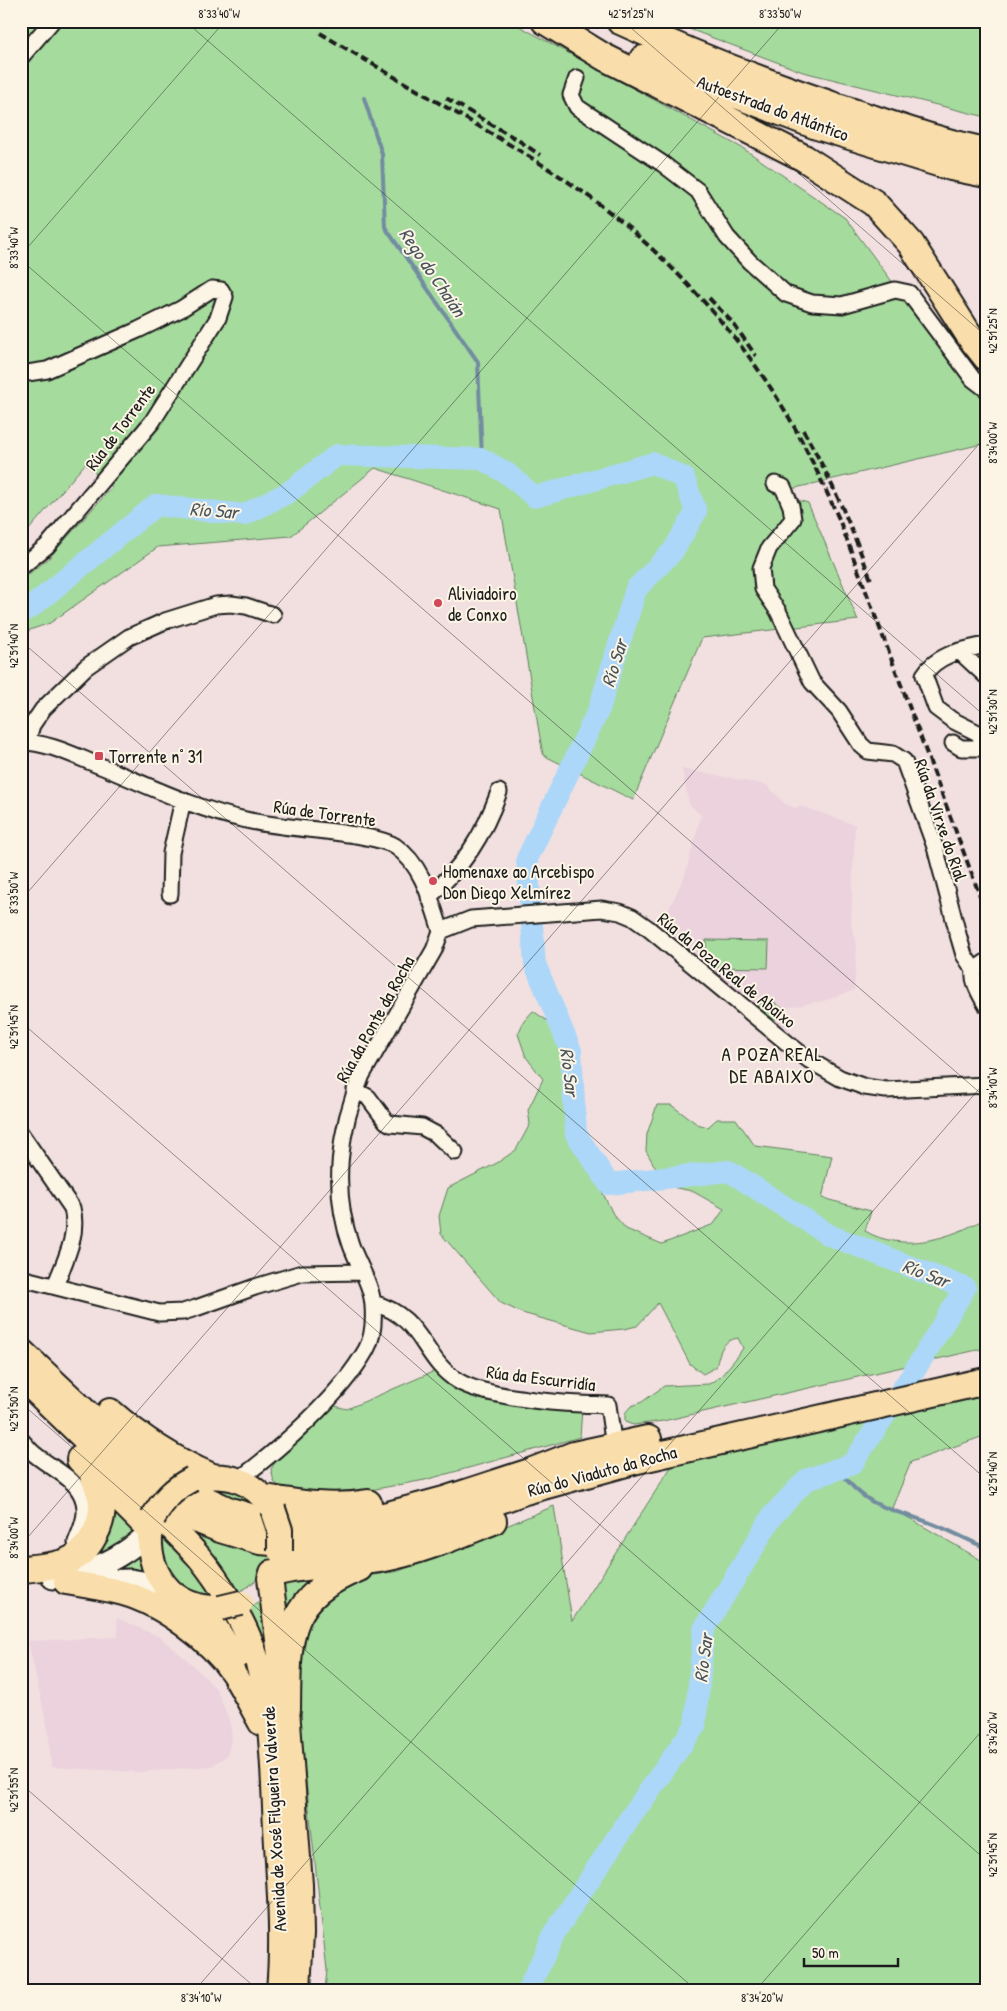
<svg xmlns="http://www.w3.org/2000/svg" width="1007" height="2011" font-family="'Patrick Hand',sans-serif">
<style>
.built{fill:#ebd2dd}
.green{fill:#a6db9e;stroke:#617c5d}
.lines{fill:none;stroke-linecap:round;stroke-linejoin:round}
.stream{stroke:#728ca0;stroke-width:4}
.river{stroke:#acd7f8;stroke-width:22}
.street-casing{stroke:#1c1c1c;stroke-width:19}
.secondary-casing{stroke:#1c1c1c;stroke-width:25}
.primary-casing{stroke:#1c1c1c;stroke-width:28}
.highway-casing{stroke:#1c1c1c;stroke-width:30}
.street{stroke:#fcf5e5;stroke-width:15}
.secondary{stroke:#fcf5e5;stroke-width:21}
.primary{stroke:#f9deab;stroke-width:24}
.highway{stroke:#f9deab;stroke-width:26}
.rail{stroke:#1c1c1c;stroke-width:4;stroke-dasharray:8 4;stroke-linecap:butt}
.primary-bridge-casing{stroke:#1c1c1c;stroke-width:28;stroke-linecap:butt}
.primary-bridge{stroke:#f9deab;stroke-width:24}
.ticks{fill:none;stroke:#1c1c1c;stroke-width:1;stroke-opacity:0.45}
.poi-dot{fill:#d1495b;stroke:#fcf5e5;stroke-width:2}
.labels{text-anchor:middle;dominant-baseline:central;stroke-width:4;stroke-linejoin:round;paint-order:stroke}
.street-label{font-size:18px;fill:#1c1c1c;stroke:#fcf5e5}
.poi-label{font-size:18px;fill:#1c1c1c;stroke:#fcf5e5;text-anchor:start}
.water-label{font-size:19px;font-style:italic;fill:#47545e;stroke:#fcf5e5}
.neighbourhood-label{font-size:19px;letter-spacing:1px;fill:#1c1c1c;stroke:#fcf5e5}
.neatline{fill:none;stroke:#1c1c1c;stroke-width:2}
.ticks-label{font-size:12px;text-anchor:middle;fill:#1c1c1c}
</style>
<rect width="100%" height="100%" fill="#f2e0e0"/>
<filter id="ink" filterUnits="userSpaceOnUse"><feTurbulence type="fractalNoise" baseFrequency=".02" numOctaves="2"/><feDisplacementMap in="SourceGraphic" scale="10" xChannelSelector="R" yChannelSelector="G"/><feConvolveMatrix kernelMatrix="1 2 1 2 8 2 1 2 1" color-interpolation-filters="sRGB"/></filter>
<g filter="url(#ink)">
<path class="built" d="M682,769l85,16 17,18 11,5 6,-2 54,19 -4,99 6,21 -3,45 -27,10 -41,8 3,26 -118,-96 -5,-23 19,-40 16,-60 -12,-11z
M117,1618l43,19 33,28 24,25 13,32 2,15 -5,19 -16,10 -74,6 -86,-5 -2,-33 -21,-93 90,-4z"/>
<path class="green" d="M21,21h489l234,128 101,69 102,138 39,46v41l-212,50 34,10 50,117 -156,18 -69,162 -90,-45 -42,-246 -126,-41 -84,68 -133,11 -108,76 -29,10v-53l28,-22 63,-71 -27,-23 -64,75z
M668,21h318v96l-183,-45z
M706,940l63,1 -1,27 -62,-1z
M766,996l17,13 -8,11 -18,-13z
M533,1011l26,18 7,27 2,48 5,28 40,82 13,15 36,15 52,-20 10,-15 -32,-18 -26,-5 -20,-35 1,-17 10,-29h14l26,19 11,3 9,-8h19l19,27 77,10 -10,42 49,13 -6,20c38,22 85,8 121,-13v130l-323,73 -30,4 -8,-3v-9l6,-7 11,-4 22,-16 45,-2 12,-8 16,-19 6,-9 -5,-10c-17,3 -18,14 -22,29l-13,7 -13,-10 -32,-61 -21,23 -13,3 -33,3 -69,-19 -21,-10 -60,-69 -2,-18 9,-28 49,-25 19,-13 14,-26 -2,-14 15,-31 -17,-22 -8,-23 6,-13z
M437,1370l6,8 139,31 -2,28 -155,43 -82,15 -58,-4 -11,-9 -3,-13 8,-13 56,-50 12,3z
M986,1394v39l-5,4 -70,25 -19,46 94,55v427h-661l2,-20 -32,-287 2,-24 15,-46 10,-15 45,-22 32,-5 155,-65 18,115 101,-157z
M210,1485l30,6 20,16 -58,-19z
M107,1495l29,34 -10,13 -41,20z
M163,1526l58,71c-31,1 -59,-20 -62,-52 0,-5 3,-13 4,-19z
M182,1526l89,29c-6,18 -18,32 -36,38z
M140,1552l7,22h-54z
M330,1572l-44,56 -5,-41 3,-5z
M262,1600l16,114 -31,-104z"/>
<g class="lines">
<path class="stream" d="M364,98l18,56 3,73 93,135 4,97
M838,1469c26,36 45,38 84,51 22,7 43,19 64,28"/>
<path class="river" d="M21,612l9,-4 126,-103 88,10 45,-23 48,-37 145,4 26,15 27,23 118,-34 31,15 12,34 -23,39 -37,38 -37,120 -72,150 8,105 36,87 5,83 33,50 120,-13 100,64 136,53 -52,85 -61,91 -46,16 -33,35 -69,114 -9,97 -65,92 -75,114 -27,58"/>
<g class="street-casing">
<path id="street" d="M21,57l31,-36
M577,78l-6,17 6,12 86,57 35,27 29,46 23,25 36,32 26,9 30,2 53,-15 14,3 64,86 13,10
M21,374l26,-4 91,-40 43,-21 31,-20 9,1 4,7 -7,21 -66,104 -105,124 -26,21
M775,484l8,3 8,19 2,13 -24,29 -8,20 2,21 15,22 34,71 27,29 22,34 7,6 25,3 11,7 31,86 24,91 5,17 10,15
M986,645c-23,5 -49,9 -62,30l12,33 16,12 26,13 8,14
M959,651l27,25
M21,742c25,0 50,12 72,21 50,20 101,46 153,57 36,8 73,9 109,15 14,3 28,4 40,11 28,19 36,55 46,85
M27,742l5,-17 11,-16 43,-42 43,-30 36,-16 51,-16 15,-1 15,2 27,9
M953,743l8,5h25
M170,894l1,-41 12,-53
M429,897c35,-32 54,-60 70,-105
M441,931l30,-12 131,-10 18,3 12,5 17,12 142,117 18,14 31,18 25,9 21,3 100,-5
M986,962l-12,8c-2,12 6,24 12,35
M355,1090l13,7 18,24 5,3 31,3 15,8 18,17
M21,1134l51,74c7,27 -7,52 -17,78
M21,1278l138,35 24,-1 13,-4 59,-21 47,-14 61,-1
M373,1303c51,14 48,55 85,78 24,15 94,22 123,23 9,1 18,0 27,1l6,42
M21,1440c4,4 7,8 11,12 18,17 52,27 53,57 1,11 -5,23 -9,33
M238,1480c42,-31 102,-84 128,-130 7,-12 8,-30 7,-44 -1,-21 -15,-41 -22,-61 -20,-55 -12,-117 11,-170l72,-125 7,-19"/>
</g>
<g class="secondary-casing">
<path id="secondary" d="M53,1578c25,-4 49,-11 70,-25 10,-6 17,-13 26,-19
M94,1581l37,-1 34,6"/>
</g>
<g class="primary-casing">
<path id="primary" d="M192,1479c36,-7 59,0 81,30
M143,1496c17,22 38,40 56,61 16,19 30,42 42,64 33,64 31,136 35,206 3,55 8,108 3,163
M153,1518c-12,43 11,88 60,90
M270,1578l17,131 13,176 1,48 -3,57
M66,1582c19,3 38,6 57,11 39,11 87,46 110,80 10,16 19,34 28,50
M196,1605l19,22 20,31"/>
</g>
<g class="highway-casing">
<path id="highway" d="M545,21l59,36 200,101 70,45 37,41 60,94 15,19
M620,21c80,37 162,68 245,95 40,13 79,27 121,35
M643,59l174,67 134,41 35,7
M21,1352l87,82 45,36 38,23 39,18 37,11 59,3 62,-10 56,-15 86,-28 44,-17 74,-16
M21,1376l94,91 59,43 46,19 40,12 60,5 59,-7 60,-17 86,-31 112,-31 349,-79
M110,1412c31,27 63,48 100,64
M80,1459l70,70
M265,1498c35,6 68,11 103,5
M21,1569c14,-1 29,-2 42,-6 23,-7 39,-34 39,-58 0,-11 -6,-22 -10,-33
M273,1573c36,-9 72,-9 107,-14 39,-7 76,-23 113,-38
M287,1709c1,-71 -3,-111 72,-141"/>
</g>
<use href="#street" class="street"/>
<use href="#secondary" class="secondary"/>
<use href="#primary" class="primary"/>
<use href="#highway" class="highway"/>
<path class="rail" d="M320,33c47,28 95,56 143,84 53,31 106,62 154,101 68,57 130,126 174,203 18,32 33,65 48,98l147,393
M446,98l72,42 22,15
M709,298l24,25 23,33
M803,430c28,48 49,98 68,150"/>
<g class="primary-bridge-casing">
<path id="primary-bridge" d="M273,1509l7,21v21
M153,1518c10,-18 20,-29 39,-39
M220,1608l21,-5"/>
</g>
<use href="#primary-bridge" class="primary-bridge"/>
</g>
</g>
<path class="ticks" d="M185,21l801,696M623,21l363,315M21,255l204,-234M21,260l965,838M21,641l965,838M21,900l764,-879M21,1022l965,838M21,1403l675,587M21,1545l965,-1109M21,1784l237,206M195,1990l791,-909M756,1990l230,-264"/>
<g class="poi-dot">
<circle cx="438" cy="603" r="5"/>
<rect x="94" y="751" width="10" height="10" rx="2.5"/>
<circle cx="433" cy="881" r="5"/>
</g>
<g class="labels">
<g class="street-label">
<text transform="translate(773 108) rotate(20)">Autoestrada do Atlántico</text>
<text transform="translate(120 427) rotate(-53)">Rúa de Torrente</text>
<text transform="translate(325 813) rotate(8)">Rúa de Torrente</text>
<text transform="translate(941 820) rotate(71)">Rúa da Virxe do Rial</text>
<text transform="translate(727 970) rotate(39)">Rúa da Poza Real de Abaixo</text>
<text transform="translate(375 1019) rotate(-61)">Rúa da Ponte da Rocha</text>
<text transform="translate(541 1378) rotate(7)">Rúa da Escurridía</text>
<text transform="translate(602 1471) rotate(-15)">Rúa do Viaduto da Rocha</text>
<text transform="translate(274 1819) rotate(-93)">Avenida de Xosé Filgueira Valverde</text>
</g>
<g class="poi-label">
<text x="448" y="593">Aliviadoiro<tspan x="448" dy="21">de Conxo</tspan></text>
<text x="109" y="756">Torrente n° 31</text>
<text x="443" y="871">Homenaxe ao Arcebispo<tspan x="443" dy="21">Don Diego Xelmírez</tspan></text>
</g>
<g class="water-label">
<text transform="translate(433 272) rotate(56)">Rego do Chaián</text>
<text transform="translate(214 510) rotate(4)">Río Sar</text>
<text transform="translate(614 663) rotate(-73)">Río Sar</text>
<text transform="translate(570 1072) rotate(83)">Río Sar</text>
<text transform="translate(926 1273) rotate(21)">Río Sar</text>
<text transform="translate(703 1658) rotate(-83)">Río Sar</text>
</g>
<g class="neighbourhood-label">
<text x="772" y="1054">A POZA REAL<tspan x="772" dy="22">DE ABAIXO</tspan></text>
</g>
</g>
<rect width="1007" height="2011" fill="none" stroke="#fcf5e5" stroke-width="55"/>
<path d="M804 1958v8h94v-8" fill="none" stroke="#1c1c1c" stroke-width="2.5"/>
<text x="812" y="1958" font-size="15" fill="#1c1c1c" stroke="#fcf5e5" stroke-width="4" paint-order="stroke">50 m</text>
<rect x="28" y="28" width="952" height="1956" class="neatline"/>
<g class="ticks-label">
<text x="219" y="18">8°33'40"W</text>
<text x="631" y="18">42°51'25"N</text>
<text x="780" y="18">8°33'50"W</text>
<text transform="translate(14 248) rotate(-90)" y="4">8°33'40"W</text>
<text transform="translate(993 331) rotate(-90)" y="4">42°51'25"N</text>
<text transform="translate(993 443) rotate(-90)" y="4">8°34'00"W</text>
<text transform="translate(14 646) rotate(-90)" y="4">42°51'40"N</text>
<text transform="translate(993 712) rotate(-90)" y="4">42°51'30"N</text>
<text transform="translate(14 893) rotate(-90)" y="4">8°33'50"W</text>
<text transform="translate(14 1027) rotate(-90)" y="4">42°51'45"N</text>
<text transform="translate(993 1088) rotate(-90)" y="4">8°34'10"W</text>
<text transform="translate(14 1409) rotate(-90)" y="4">42°51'50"N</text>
<text transform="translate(993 1474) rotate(-90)" y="4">42°51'40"N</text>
<text transform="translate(14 1538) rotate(-90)" y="4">8°34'00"W</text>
<text transform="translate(993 1733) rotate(-90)" y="4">8°34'20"W</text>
<text transform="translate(14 1790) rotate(-90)" y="4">42°51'55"N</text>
<text transform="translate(993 1855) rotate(-90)" y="4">42°51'45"N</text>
<text x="201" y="2002">8°34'10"W</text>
<text x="762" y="2002">8°34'20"W</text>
</g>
</svg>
